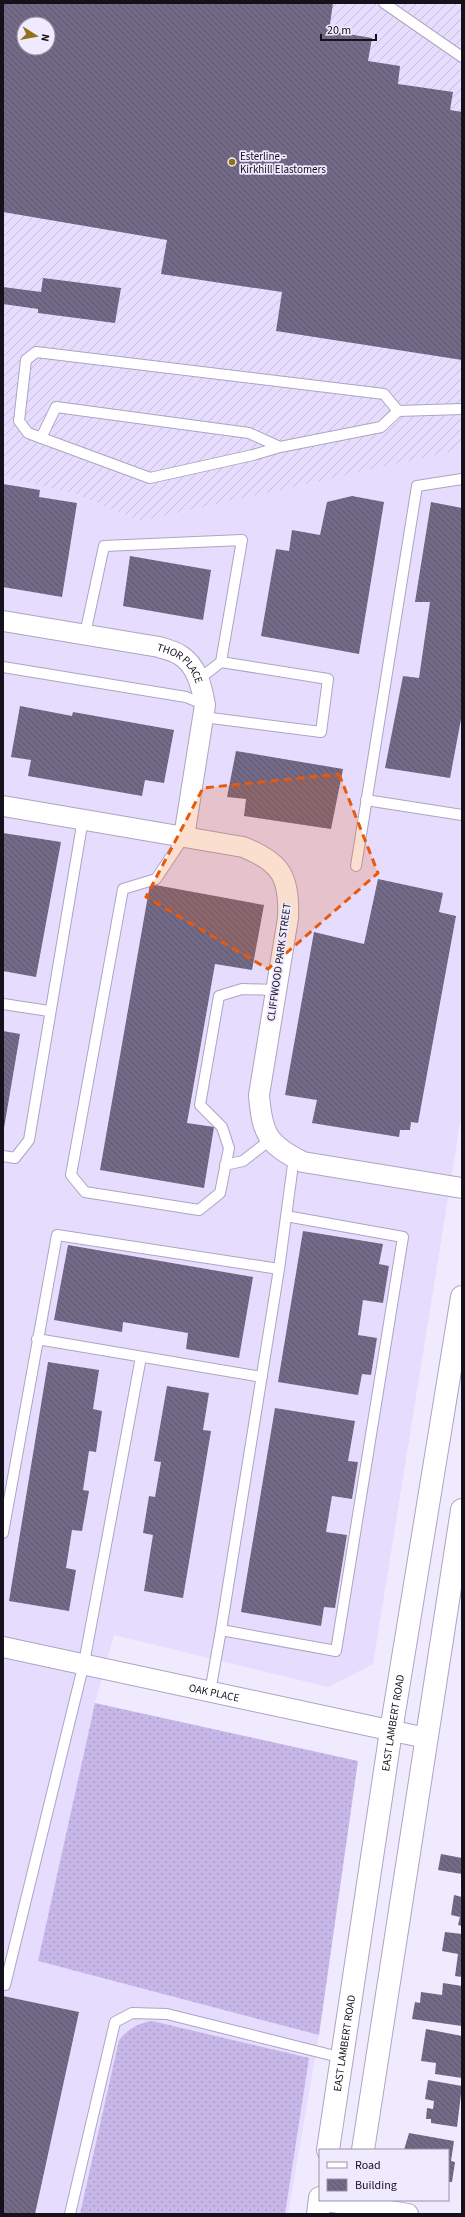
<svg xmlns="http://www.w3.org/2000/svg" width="465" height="2217" font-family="'Source Sans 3',sans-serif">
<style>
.built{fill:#e6dcfd}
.industrial{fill:url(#industrial-furrows);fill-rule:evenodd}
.grass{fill:url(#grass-dots)}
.building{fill:url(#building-back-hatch);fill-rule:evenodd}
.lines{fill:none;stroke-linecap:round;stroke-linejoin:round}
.lane-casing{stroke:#ada4c4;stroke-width:12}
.street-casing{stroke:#ada4c4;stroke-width:22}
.secondary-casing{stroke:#ada4c4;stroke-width:24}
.lane{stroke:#fff;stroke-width:10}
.street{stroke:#fff;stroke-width:20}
.secondary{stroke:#fff;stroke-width:22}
.marked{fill:#e8590c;fill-opacity:0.2;stroke:#e8590c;stroke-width:3;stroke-dasharray:8 5;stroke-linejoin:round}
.poi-dot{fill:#917218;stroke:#f0eaff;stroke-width:1.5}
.labels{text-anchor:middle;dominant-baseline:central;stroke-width:3.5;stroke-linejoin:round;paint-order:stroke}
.poi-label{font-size:11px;fill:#14101c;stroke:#f0eaff;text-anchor:start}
.street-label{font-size:11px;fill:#14101c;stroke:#f0eaff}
</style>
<defs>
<pattern id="industrial-furrows" width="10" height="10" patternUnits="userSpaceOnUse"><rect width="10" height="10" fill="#e6dcfd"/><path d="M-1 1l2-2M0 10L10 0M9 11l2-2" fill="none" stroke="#c4bcd8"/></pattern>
<pattern id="grass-dots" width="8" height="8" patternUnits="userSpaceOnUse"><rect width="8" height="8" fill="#c6b7e8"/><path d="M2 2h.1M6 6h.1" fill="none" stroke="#a99cc6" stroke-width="1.8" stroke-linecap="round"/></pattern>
<pattern id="building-back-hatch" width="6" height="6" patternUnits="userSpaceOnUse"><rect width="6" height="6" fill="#736a88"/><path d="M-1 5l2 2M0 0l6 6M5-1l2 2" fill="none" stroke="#5d566e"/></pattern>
</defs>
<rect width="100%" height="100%" fill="#f0eaff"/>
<path class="built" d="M462,449v662l-89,553 -45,23 -214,-52 -19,68 -57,258 281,74 -31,179h-285v-1737l72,17 66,27z"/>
<path class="industrial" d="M3,3h459v446l-321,72 -66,-27 -72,-17zM24,24h24v24h-24z"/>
<path class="grass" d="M95,1703l263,58 -39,274 -281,-74z
M152,2021l157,37 -24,156h-205l39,-174c9,-11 19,-17 33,-19z"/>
<path class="building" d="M3,3h330l-4,28 43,7 -4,23 32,5 -2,18 55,8 -3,18 12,2v248l-186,-29 6,-39 -121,-18 6,-34 -164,-28zM24,24h24v24h-24z
M43,278l78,10 -6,35 -77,-10v-4l-35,-5v-17l38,5z
M3,484l37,6 -1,7 38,6 -15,94 -59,-10z
M352,496l32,6 -25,152 -98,-18 15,-87 13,2 3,-21 28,5 7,-33z
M431,502l31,6v206l-12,64 -65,-10 18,-92 16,2 11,-76h-15z
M130,556l81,14 -8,50 -80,-14z
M20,706l52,10 1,-4 101,18 -10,53 -19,-3 -3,16 -114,-20 3,-16 -20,-3z
M236,751l107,18 -12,60 -87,-13 2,-17 -19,-2z
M3,833l58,9 -25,135 -33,-6z
M378,879l65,14 -4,19 17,4 -38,207 -7,-1 -1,8h-10l-1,7 -87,-14 5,-23 -32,-5 29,-163 50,12z
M150,884l114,21 -12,65 -37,-6 -28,159 27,4 -10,61 -104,-18z
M3,1031l17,3 -16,94h-1z
M303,1231l80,13 -4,20 10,2 -6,37 -20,-3 -5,35 19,3 -6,37 -9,-1 -4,21 -80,-13z
M68,1245l185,32 -14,81 -53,-9 2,-16 -65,-11 -1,10 -68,-12z
M48,1362l51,8 -6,39 9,2 -6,41 -7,-1 -6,39 6,1 -7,40 -10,-1 -6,38 10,2 -7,41 -60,-10z
M167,1386l42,7 -6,37 8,1 -28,167 -39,-7 9,-56 -10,-2 6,-37 6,1 6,-35 -7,-1z
M275,1408l80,13 -7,40 10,1 -6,37 -20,-3 -6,36 21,3 -12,73 -11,-1 -3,19 -80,-14z
M441,1854l21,4v16l-24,-4z
M454,1895l8,2v29l-4,-1 2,-8 -9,-2z
M445,1932l17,2v43l-7,-1 3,-22 -16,-3z
M443,1983l19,3v40l-50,-7 3,-17 5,1 1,-11 21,3z
M3,1996l76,16 -44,202h-32z
M426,2029l36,7v42l-27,-4 1,-11 -15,-2z
M428,2080l34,6 -5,41 -26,-4v-4h-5l1,-11 6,1 1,-8 -9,-2z
M409,2133l45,8 -3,20 4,1 -3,20h-4v-32h-44z"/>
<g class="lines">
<g class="lane-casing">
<path id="lane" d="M384,3l78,54
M41,438l15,-31 193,26 31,14 101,-20 17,-16 64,-2
M280,447l-27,8 -103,23 -122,-45 -9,-12 7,-61 10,-8 348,42 14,17
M85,634l19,-88 138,-6 -21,122
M3,667l183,30 19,8
M199,679l22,-17 107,17 -7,53 -118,-15
M366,800l96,15
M184,837l-28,42 -33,10 -52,286 14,17 114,18 21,-17 9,-45 -7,-21 -22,-22 19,-109 23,-7 34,1
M356,866l61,-380 45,-7
M3,1004l46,7
M3,1156l12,2 14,-18 54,-321
M225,1165l18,-4 27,-21
M37,1339l225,38
M3,1533l54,-298 222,34 15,-112
M221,1630l58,-361
M210,1692l11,-62 115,21 67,-414 -117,-21
M3,1985h2l79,-322 57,-306
M70,2214l45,-192 17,-9 35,1 176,44"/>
</g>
<g class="street-casing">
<g id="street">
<path id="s1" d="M3,621l156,26c6,2 15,4 21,8 17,10 22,33 25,50l-21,132"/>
<path d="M3,806l240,41c38,15 47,30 45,71l-29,177c3,39 9,50 44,67l159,26"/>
<path id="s2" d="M3,1647l423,91"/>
<path d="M320,2200l88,14"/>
</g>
</g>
<g class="secondary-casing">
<g id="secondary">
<path id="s3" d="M328,2150l63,-419 71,-434"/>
<path d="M363,2150l99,-640"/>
<path d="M318,2214l2,-16"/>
<path d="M353,2214l2,-14"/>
</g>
</g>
<use href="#lane" class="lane"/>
<use href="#street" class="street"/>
<use href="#secondary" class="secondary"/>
</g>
<path class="marked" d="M339,774l39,99 -110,96 -122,-72 57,-109z"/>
<circle class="poi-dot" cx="232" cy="162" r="4"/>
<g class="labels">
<g class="poi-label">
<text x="240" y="156">Esterline -<tspan x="240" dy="13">Kirkhill Elastomers</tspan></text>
</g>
<g class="street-label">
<text stroke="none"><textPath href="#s1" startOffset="186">THOR PLACE</textPath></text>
<text transform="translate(279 962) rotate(-82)">CLIFFWOOD PARK STREET</text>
<text stroke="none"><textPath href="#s2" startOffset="216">OAK PLACE</textPath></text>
<text stroke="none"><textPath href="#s3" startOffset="432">EAST LAMBERT ROAD</textPath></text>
<text stroke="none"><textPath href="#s3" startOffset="108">EAST LAMBERT ROAD</textPath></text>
</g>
</g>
<rect width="465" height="2217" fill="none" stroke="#14101c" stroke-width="8"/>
<rect x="319" y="2149" width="130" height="52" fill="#f0eaff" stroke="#9893a4"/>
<rect x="327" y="2162" width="20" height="6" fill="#ffffff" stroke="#9893a4"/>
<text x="355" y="2169" font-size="12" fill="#14101c">Road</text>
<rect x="327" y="2179" width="20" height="12" fill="url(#building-back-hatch)" stroke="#9893a4"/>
<text x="355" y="2189" font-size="12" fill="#14101c">Building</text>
<g transform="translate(36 36) rotate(101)"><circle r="19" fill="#f0eaff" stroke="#9893a4"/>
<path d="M0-3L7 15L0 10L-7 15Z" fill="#917218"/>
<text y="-6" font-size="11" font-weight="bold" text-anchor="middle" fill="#14101c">N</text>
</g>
<path d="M321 34v6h55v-6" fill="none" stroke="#14101c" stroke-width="2"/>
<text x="327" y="34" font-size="12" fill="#14101c" stroke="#f0eaff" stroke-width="3" paint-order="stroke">20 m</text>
</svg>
